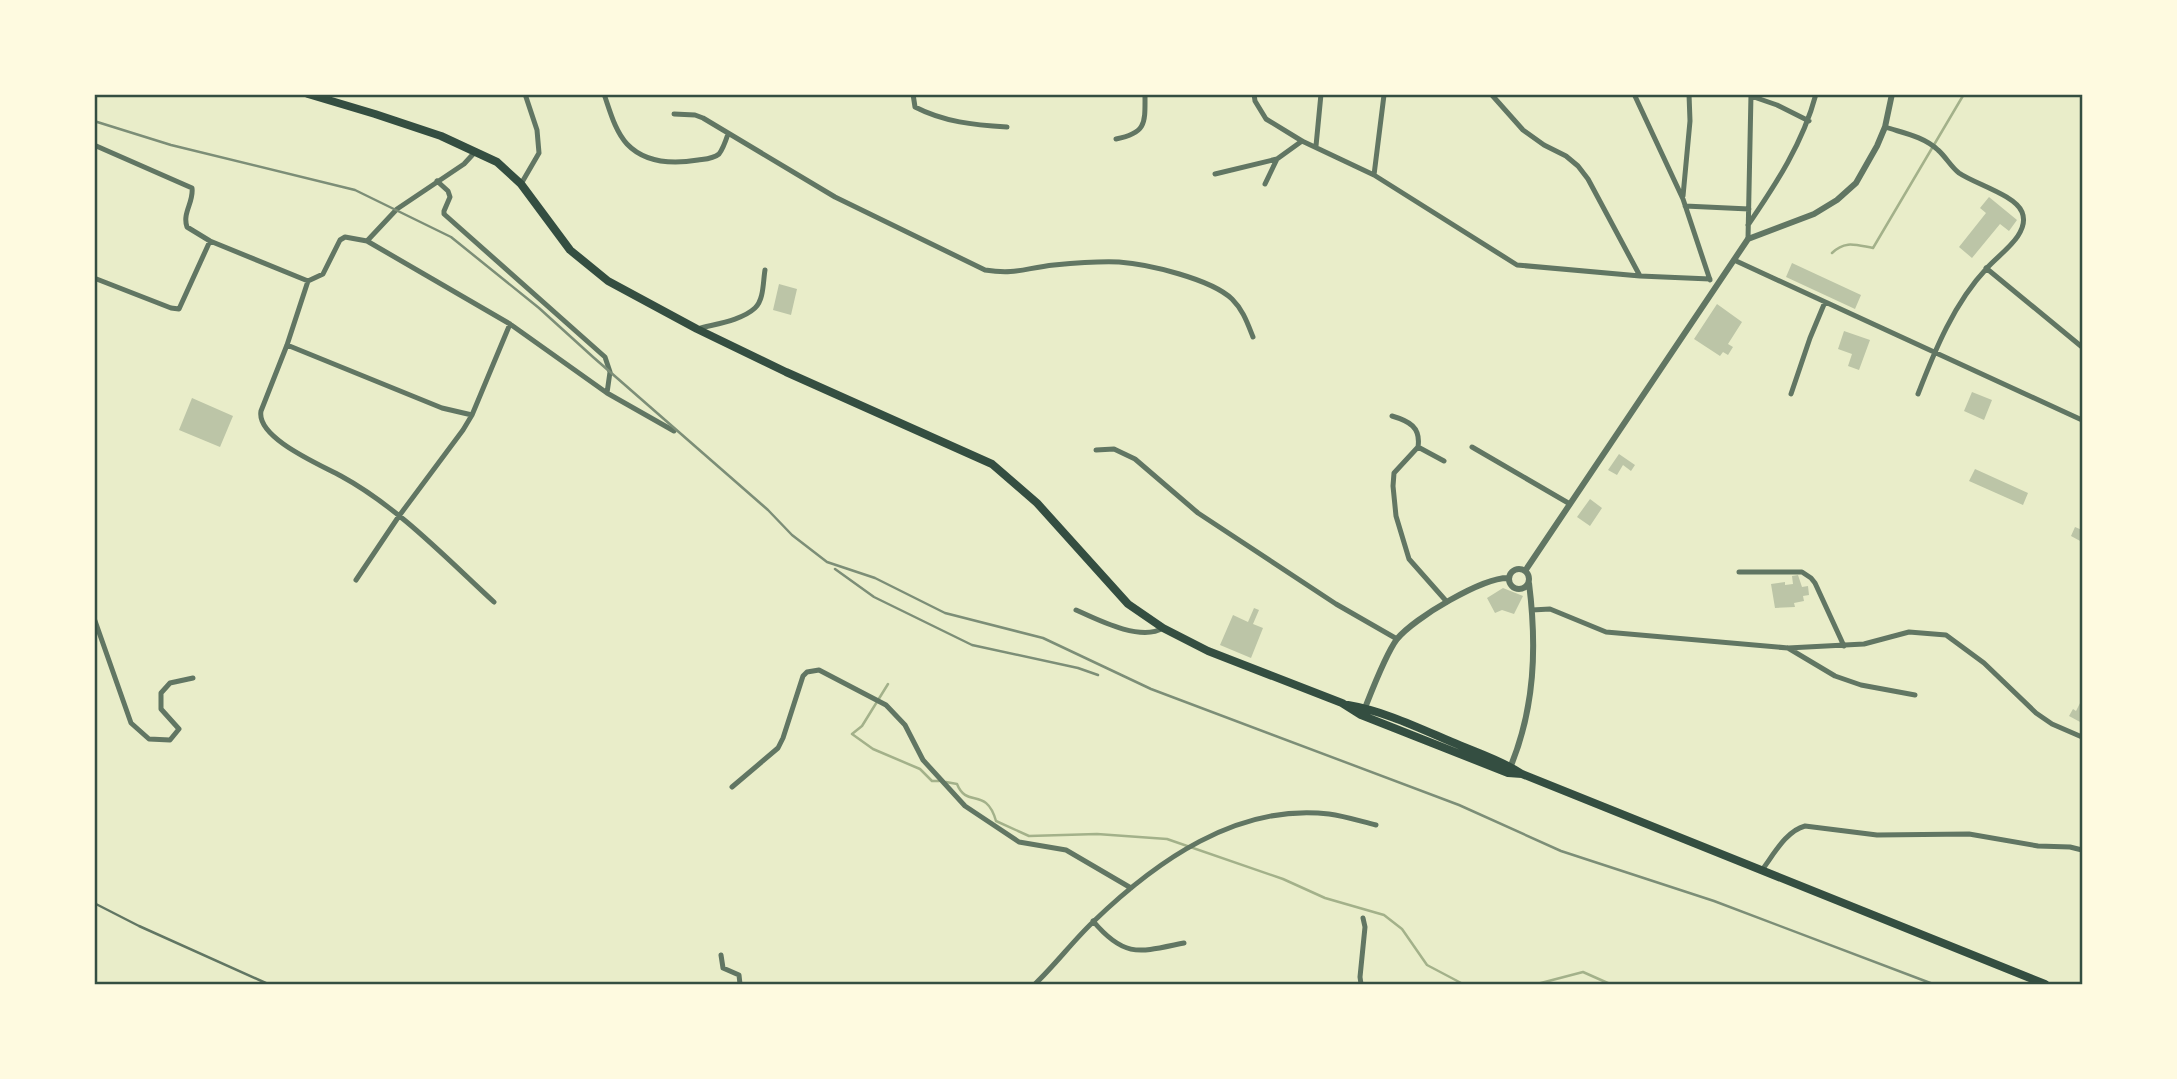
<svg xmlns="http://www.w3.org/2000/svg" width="2177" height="1079" font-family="Bitter,serif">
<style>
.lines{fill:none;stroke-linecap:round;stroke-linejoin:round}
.stream{stroke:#a3b18a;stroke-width:2.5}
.building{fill:#bcc5a7}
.service{stroke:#617663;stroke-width:2.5}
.minor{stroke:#617663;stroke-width:5}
.tertiary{stroke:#617663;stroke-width:6}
.primary{stroke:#344e41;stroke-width:8}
.rail{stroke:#7c8e77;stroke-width:2.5}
.neatline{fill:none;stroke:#344e41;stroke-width:2.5}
</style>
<rect width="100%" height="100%" fill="#e9edc9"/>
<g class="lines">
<path class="stream" d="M1832,253c13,-13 24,-8 41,-5l91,-154
M888,684l-26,42 -10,8 21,15 47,20 12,12h7
M946,782l11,2c10,25 29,2 39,37l33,15 68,-2 70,5 116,40 42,19 59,17 18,14 25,36 36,19
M1537,984l46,-12 27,12"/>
</g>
<path class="building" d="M1989,197l28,23 -8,11 -9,-7 -28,34 -13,-11 27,-34 -6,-5z
M1792,263l69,32 -6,14 -69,-32z
M779,284l18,5 -6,26 -18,-5z
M1717,304l25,18 -14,22 5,3 -5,8 -5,-3 -3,4 -26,-17z
M1844,331l26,9 -11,30 -11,-4 4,-12 -14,-5z
M1972,392l20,8 -8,20 -20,-9z
M192,398l41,18 -13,31 -41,-17z
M1619,454l16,11 -4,6 -8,-6 -6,10 -9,-5z
M1975,469l53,24 -5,12 -54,-24z
M1590,499l12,9 -12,18 -13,-9z
M2075,527l7,3v12l-11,-6z
M1798,575l4,12 6,-1 1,9 -6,1 1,5 -10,2 1,4 -20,1 -4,-24 14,-2v3l8,-1 -1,-8z
M1503,588l20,8 -9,18 -12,-4 -7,3 -8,-15z
M1254,608l5,2 -6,14 10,4 -12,30 -31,-13 13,-30 15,7z
M2082,699v24l-13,-7 4,-7 3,2z"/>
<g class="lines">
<path class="service" d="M94,903l45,23 129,58"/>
<path class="minor" d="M604,94c6,17 11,37 23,50 18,19 47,20 71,16 7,-1 15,-1 21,-6 4,-5 7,-14 9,-20
M913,94l2,13c29,15 59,18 92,20
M1254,94l1,7 11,18 36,22 72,34 143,90 123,11 70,3
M1491,94l32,36 21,15 22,11 12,10 10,13 52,97
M1634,94l49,105 27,81
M1751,96l26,9 32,16
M674,114l21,1 8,3 132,79 150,73c31,5 40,-2 69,-5 21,-2 45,-4 65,-3 29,2 92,17 113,37 11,11 15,23 21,38
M1885,127c18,6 38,9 53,23 8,7 13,17 21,23 16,11 56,22 63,39 9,22 -23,42 -35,56 -33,35 -52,82 -69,126
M1116,139c31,-6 29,-16 29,-45
M94,145l98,43c2,14 -10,25 -5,39l23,14 98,40 -21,64 -26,66c-5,27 60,54 80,65 57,31 105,82 153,126
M1316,146l5,-52
M1215,174l62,-15 25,-18
M1374,175l10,-80
M437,181l11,10 2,6 -6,14v3l161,143 5,15 -3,21
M521,184l18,-31 -2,-23 -12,-36
M1265,184l12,-25
M1683,196l7,-75 -1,-27
M1685,206l64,3
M1748,225c28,-41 55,-82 68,-131
M1748,239l3,-145
M367,241l143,83 97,69 67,38
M1734,260l348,160
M1986,268l96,79
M94,278l77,30 8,1 31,-68
M308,281l15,-7 17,-34 5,-3 22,4 30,-32 67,-45 12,-13
M697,329c17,-5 44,-8 58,-21 9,-8 8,-27 10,-38
M287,345l155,63 30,7
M1791,394l19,-56 15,-36
M1392,416c17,5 29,11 26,31
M1472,447l98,57
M1096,450l18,-1 21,10 63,54 138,91 61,35
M1444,461l-26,-14 -24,26 -1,13 3,30 13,43 38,43
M1739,572h63l9,6 4,5 29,63
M356,580l43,-64 64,-86 9,-15 38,-91
M1076,610c22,10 65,32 87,18
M1532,610l18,-1 56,23 182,16 76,-4 45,-12 37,3 38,28 52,50 16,11 30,13
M94,618l37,105 18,16 21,1 9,-11 -18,-20v-16l9,-10 23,-5
M1788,648l47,28 26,9 54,10
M732,787l46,-39 5,-10 20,-62 4,-4 12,-2 67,35 19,20 18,35 42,46 54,36 47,8 65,38
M1762,870c12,-16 24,-39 43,-44l72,9 92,-1 69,12 32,1 12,3
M1093,921c32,38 47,31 91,22
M721,955l2,13 16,7 1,9
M1035,984c20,-19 38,-43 58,-62 62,-60 144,-119 236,-108 15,2 31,7 47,11
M1361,984l-1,-7 5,-50 -2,-9"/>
<path class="tertiary" d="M1509 579a10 10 0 1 1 20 0a10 10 0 1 1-20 0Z
M1525,571l223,-332 66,-25 23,-14 19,-17 21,-37 8,-19 7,-33
M1363,713c8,-20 22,-58 34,-74 17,-21 86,-62 112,-61
M1510,768c25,-60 27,-121 19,-185"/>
<path class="primary" d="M308,94l67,20 66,22 56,26 24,22 49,66 38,31 89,48 89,43 206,92 45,39 91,101 35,24 45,23 134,52 19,12 147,58 14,1
M1348,705c36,6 71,23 104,37 23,10 49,18 70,32l523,210"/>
<path class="rail" d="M94,121l77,24 184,45 96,47 88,71 54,49 175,153 24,25 35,27 48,16 70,35 98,25 108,51 308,116 102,46 153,50 219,83
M835,569l39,28 98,48 106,23 20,7"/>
</g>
<rect width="2177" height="1079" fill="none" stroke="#fefae0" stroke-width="192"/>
<rect x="96" y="96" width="1985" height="887" class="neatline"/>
</svg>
